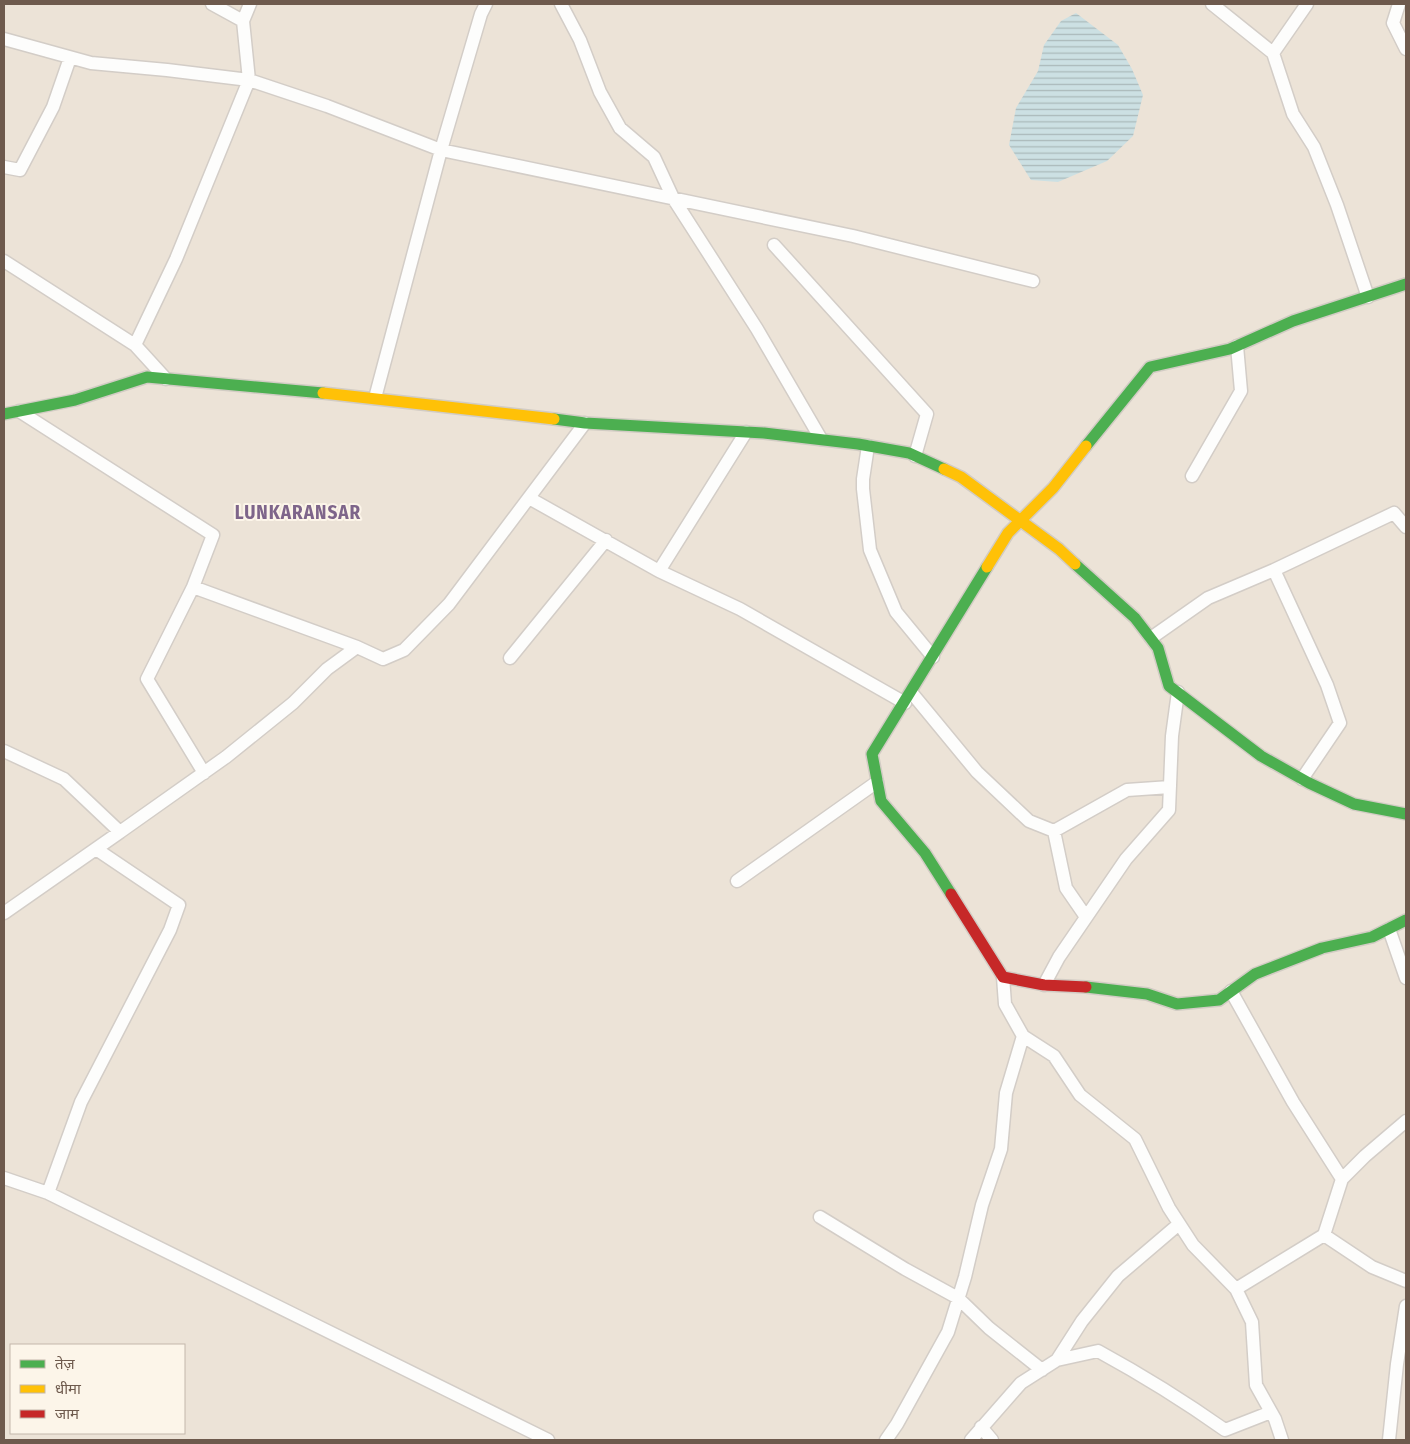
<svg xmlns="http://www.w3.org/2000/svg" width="1410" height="1444" font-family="'Fira Sans Condensed','Noto Sans Devanagari',sans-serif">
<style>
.residential{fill:#ece3d7;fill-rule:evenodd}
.water{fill:url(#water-rules)}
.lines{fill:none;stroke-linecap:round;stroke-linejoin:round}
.street-casing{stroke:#d3cdc7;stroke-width:15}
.fast-casing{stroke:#d2ccc4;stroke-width:14}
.slow-casing{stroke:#d2ccc4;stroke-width:14}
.jam-casing{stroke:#d2ccc4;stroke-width:14}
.street{stroke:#fdfdfc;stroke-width:12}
.fast{stroke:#4caf50;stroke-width:11}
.slow{stroke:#ffc107;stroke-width:11}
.jam{stroke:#c62828;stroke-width:11}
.labels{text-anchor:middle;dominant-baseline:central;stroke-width:4;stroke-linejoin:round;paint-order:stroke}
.district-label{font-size:19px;font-weight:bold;letter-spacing:1px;fill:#7e658a;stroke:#fcf5e9}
</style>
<defs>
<pattern id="water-rules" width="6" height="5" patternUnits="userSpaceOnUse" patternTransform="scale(1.25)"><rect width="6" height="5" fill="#cce0e3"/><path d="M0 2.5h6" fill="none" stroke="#aab9ba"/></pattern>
</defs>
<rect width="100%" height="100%" fill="#f4f0e9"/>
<path class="residential" d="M4,4h1402v1436h-1402zM11,1345h173v88h-173z"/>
<path class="water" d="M1076,13l42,32 14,24 11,26 -10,41 -26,25 -49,21 -27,-2 -22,-35 7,-37 22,-37 6,-26 17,-24z"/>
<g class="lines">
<g class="street-casing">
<path id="street" d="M212,4l31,17
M250,4l-7,17 6,59 78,26 114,44 412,86 180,45
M561,4l19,36 20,52 20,36 34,29 19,41 84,131 64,110
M1212,4l61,49
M1307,4l-34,49 20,61 21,33 23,58 31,92
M1399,4l-6,19 13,26
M4,39l87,24 76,7 82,10 -73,179 -41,86
M4,167l16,3 33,-63 17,-49
M774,245l153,169 -12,42
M4,261l131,84 31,34
M375,398l66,-248 40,-136 5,-10
M19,411l194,124 -20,52 -46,92 57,94
M868,446l-5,33v10l7,61 26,62 37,45
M1192,476l49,-85 -4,-45
M529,498l130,73 87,-139
M659,571l81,38 165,94
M193,587l164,60
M1151,638l57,-40 66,-28
M510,658l96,-118
M911,692l66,80 52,49 25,10
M4,751l60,28 56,53 106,-75 67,-54 34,-34 30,-22 26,12 21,-9 45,-46 136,-181
M1302,779l38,-56 -13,-38 -53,-115 120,-57 12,14
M737,881l140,-99
M4,913l116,-81
M1086,917l-20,-29 -12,-57 73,-41 43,-3
M1389,929l17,49
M1044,985l15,-28 67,-98 43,-49 3,-74 6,-44
M1231,991l62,111 49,77 23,-23 41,-35
M1023,1036l31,20 26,39 55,44 34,69 24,37 43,44 16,33 4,63 19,34 7,21
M4,1178l44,15 500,247
M1342,1179l-18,56 48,32 34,14
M48,1193l33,-91 89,-172 9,-25 -83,-56
M820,1217l85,52 53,29 31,30 53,42
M1236,1289l88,-54
M1057,1360l25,-39 36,-45 61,-52
M981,1427l11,13
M886,1440l11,-16 51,-92 17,-55 17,-72 19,-56 5,-56 17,-57 -18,-32 -2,-27
M971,1440l50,-57 36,-23 41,-9c44,24 86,50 127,79l46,-18
M1389,1440l8,-76 9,-58"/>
</g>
<g class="fast-casing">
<path id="fast" d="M4,414l71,-14 72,-23 176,16
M554,419l31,4 179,10 94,11 51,9 35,16
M1086,446l64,-79 80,-18 63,-28 113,-37
M1075,564l60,54 23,30 11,38 92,70 48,27 45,21 52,10
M951,894l-26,-41 -44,-52 -9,-47 115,-187
M1086,987l61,7 30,10 42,-4 36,-26 67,-26 50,-11 34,-17"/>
</g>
<g class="slow-casing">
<path id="slow" d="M323,393l231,26
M944,469l17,8 98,72 16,15
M987,567l21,-34 45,-45 33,-42"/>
</g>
<g class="jam-casing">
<path id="jam" d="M951,894l52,83 41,8 42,2"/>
</g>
<use href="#street" class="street"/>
<use href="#fast" class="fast"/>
<use href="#slow" class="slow"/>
<use href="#jam" class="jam"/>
</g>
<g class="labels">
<g class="district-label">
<text x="298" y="512">LUNKARANSAR</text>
</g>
</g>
<rect width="1410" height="1444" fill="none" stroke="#6e5a4d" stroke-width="10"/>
<rect x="10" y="1344" width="175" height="90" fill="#fcf5e9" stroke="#c3b7ab"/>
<rect x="20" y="1360" width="25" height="8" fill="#4caf50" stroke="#c3b7ab"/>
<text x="55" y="1369" font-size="15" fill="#6e5a4d">तेज़</text>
<rect x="20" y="1385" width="25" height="8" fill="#ffc107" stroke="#c3b7ab"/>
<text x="55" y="1394" font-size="15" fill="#6e5a4d">धीमा</text>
<rect x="20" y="1410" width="25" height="8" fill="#c62828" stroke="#c3b7ab"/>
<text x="55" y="1419" font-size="15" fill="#6e5a4d">जाम</text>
</svg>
